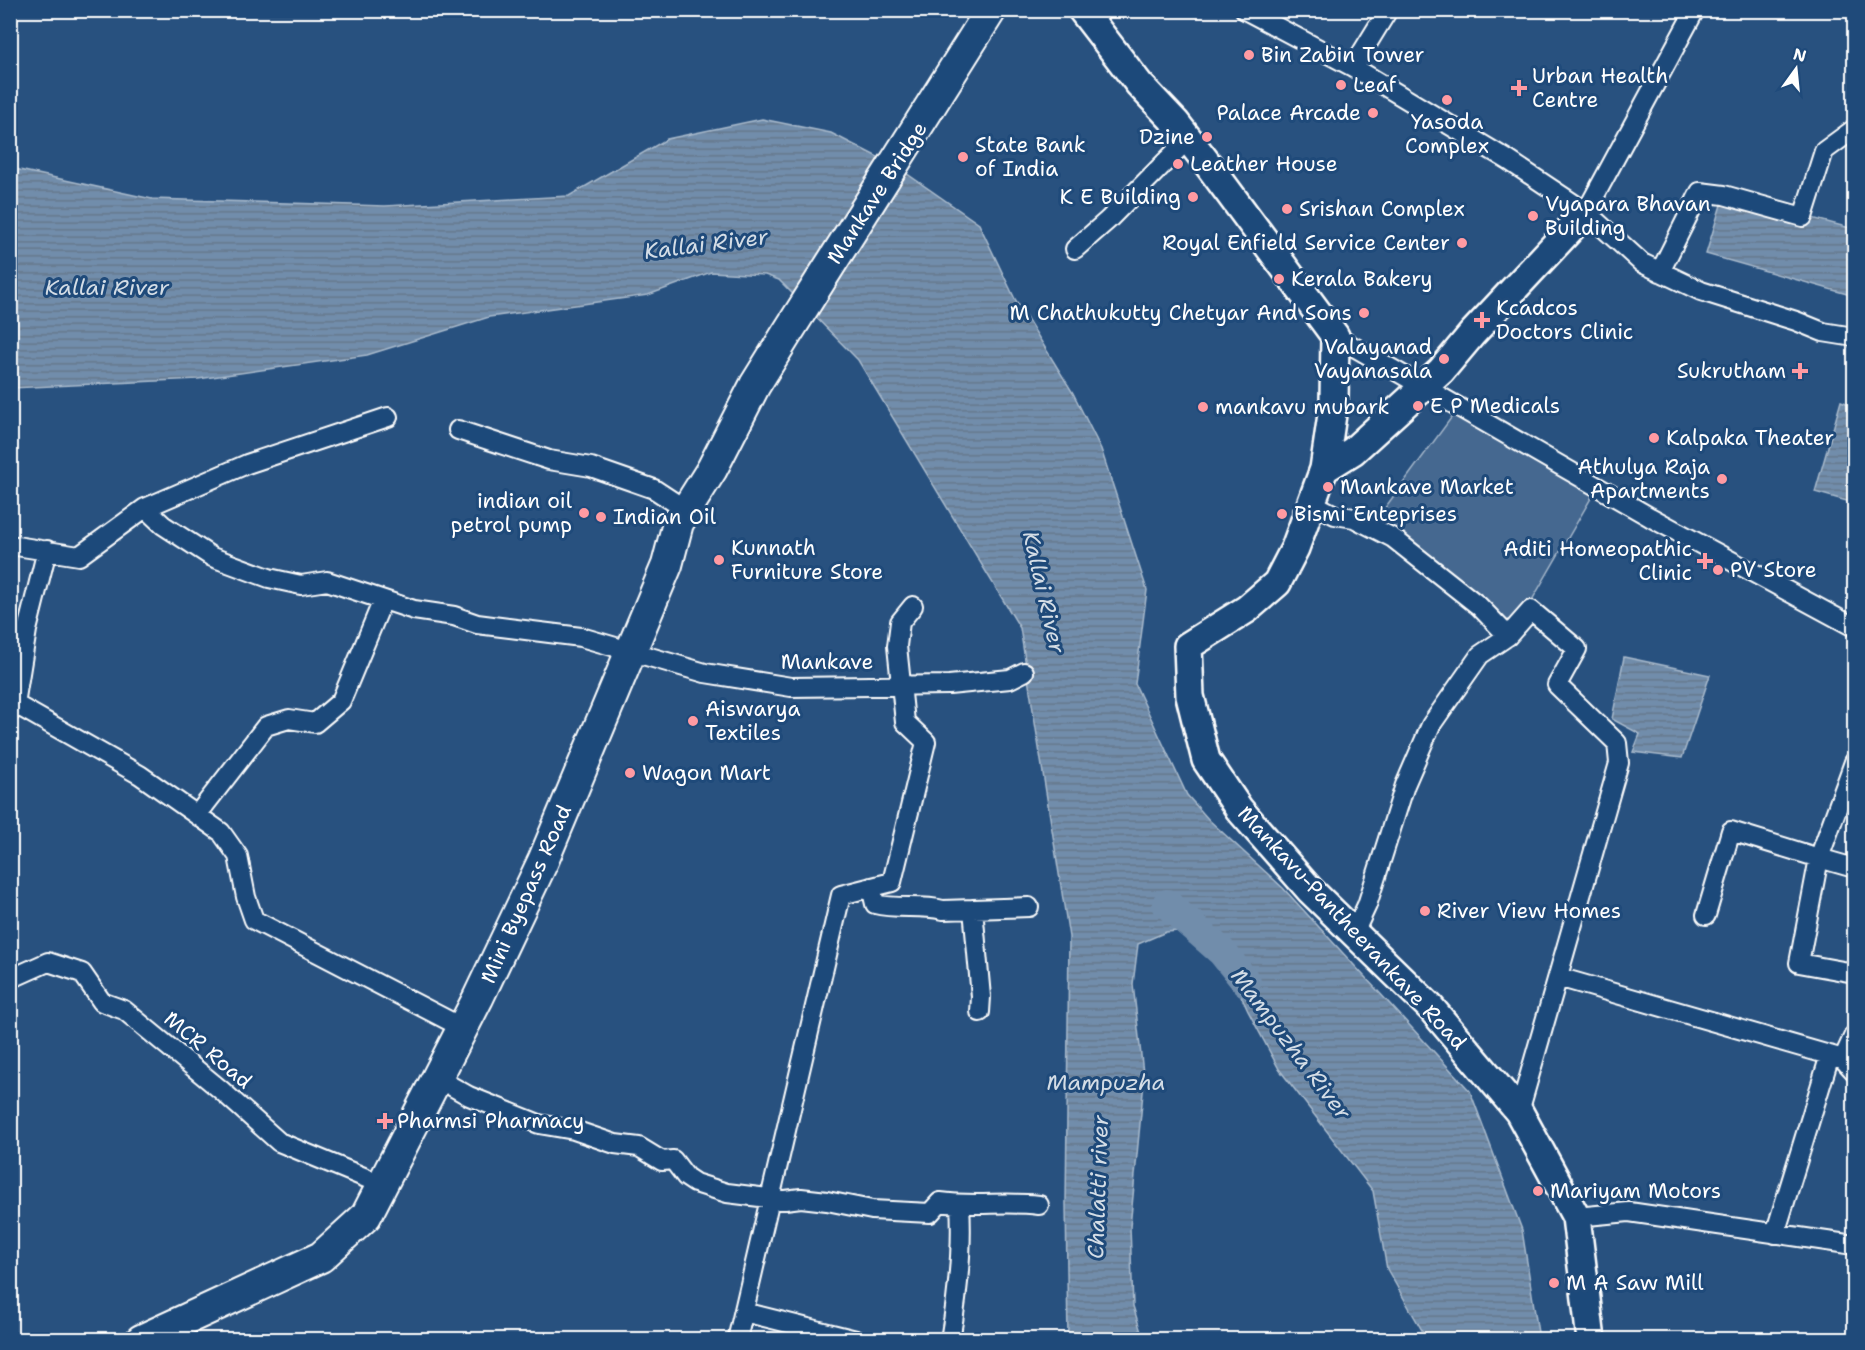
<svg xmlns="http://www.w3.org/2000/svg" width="1865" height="1350" font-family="'Shantell Sans',sans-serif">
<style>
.pitch{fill:#446890;stroke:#a2b4c8;stroke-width:1.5}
.water{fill:url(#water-rules);stroke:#aabbcd;stroke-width:1.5}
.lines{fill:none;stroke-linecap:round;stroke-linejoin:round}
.river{stroke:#718dab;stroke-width:30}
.street-casing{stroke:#fff;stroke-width:22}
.secondary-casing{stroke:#fff;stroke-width:32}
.primary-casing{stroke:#fff;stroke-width:34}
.street{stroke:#1f4a7a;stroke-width:18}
.secondary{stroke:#1f4a7a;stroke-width:27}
.primary{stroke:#1f4a7a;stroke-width:30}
.poi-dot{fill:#ff9aa2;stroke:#1f4a7a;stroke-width:2}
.labels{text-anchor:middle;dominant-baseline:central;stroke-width:6;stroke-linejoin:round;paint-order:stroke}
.poi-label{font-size:21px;fill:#fff;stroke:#1f4a7a;text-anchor:start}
.street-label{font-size:21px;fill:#fff;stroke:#1f4a7a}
.water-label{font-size:22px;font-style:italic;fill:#d4dde6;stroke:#1f4a7a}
</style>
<defs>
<pattern id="water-rules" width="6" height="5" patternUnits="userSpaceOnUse" patternTransform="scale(1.5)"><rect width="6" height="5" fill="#718dab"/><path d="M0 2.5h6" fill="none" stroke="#64768a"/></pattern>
</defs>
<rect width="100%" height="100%" fill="#28517f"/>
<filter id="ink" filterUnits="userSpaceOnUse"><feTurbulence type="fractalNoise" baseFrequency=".0167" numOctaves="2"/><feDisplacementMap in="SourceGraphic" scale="12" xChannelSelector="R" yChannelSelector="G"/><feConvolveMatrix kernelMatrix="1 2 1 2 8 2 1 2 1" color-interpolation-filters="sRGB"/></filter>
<g filter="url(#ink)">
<path class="pitch" d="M1454,414l140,79 -81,140 -134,-117z"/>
<path class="water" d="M762,119l69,14 66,34 82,57 36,75 58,94 28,56 46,141 -12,94 52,111 22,25 74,68 187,203 52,139 17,109h-112l-40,-70 -14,-78 -94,-122 -31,-58 -30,-65 -14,-17 -38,3 -28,12 -5,40 11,98 -14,145 3,79 8,26 -1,7h-72l-2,-135 3,-267 -49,-309 -162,-268 -79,-80 -14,-5 -54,-3 -63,23 -159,22 -122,38 -169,24 -187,9 -1,-220 142,31 233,7 184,-10 98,-57z
M1724,195l130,34v67l-148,-42z
M1841,401l13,5v97l-39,-11z
M1624,657l86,18 -28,83 -49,-6 7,-18 -28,-15z"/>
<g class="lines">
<path class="river" d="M1167,904l55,48 24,30"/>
<g class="street-casing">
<path id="street" d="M1245,10l108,57 155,93 78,52 56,51 59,28 95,30 27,11 31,5
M1353,67l35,-57
M1586,212l109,-202
M1075,249l33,-29 80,-81
M1660,272l40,-80 24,3 79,22 21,-66 30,-22
M1335,336l315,181 204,110
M458,430l91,30 42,7 63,22 32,21
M1312,503l23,12 19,3 39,20 86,68 29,30 -28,19 -49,70 -26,60 -38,120 -13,28
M145,508l18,17 49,32 57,21 32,7 26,-4 87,29 40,6 23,8 104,13 124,36 86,14 158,-2 61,-6 14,-7
M10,545l69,11 66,-48 102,-44 141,-47
M1508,636l23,-26 46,39 -20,36 60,58 2,20 -100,349
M15,704l125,71 81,57 17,24 8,41 8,23 209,108
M10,713l5,-9 12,-74 20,-80
M1854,762l-35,96 35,10
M197,815l69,-89 23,-7 26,4 26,-22 42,-101
M871,887l4,17c22,6 46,0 68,6l86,-3
M973,909l8,88 -1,15
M1706,915l25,-84 88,27 -20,105 55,10
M1558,977l285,82 11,12
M10,979l38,-17 34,11 20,29 22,8 97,80 58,52 104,43
M1843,1059l11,-24
M437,1078l32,18 70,28 35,6 41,14 24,3 23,14 11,-1 13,17 9,6 32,10 58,7 16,-2 26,3 45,9 58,3 10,-11c33,5 65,-1 99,3
M1576,1217l53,-5 225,33
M1775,1234l55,-179
M744,1312l112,28
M737,1340l104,-445 51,-13 34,-140 -21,-20 -8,-76 3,-24 13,-16
M950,1340c8,-46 13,-89 10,-135"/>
</g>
<g class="secondary-casing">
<path id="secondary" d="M1082,10l57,74 37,39 28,36 131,177 -1,65 -10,68 -29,79 -18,35 -30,26 -59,37 2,50 16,64 33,49 71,81 121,118 88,104 57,105 15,123
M1324,469l29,-18 88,-80 31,-37 114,-122"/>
</g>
<g class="primary-casing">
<path id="primary" d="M141,1340l180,-83 45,-41 112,-218 65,-137 124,-296 11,-42 34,-54 43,-84 31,-50 205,-325"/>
</g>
<use href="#street" class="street"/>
<use href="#secondary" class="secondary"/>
<use href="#primary" class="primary"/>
</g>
</g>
<g class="poi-dot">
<circle cx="1249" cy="55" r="6"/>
<circle cx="1341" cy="85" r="6"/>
<path d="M1516 79h6v6h6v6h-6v6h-6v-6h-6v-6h6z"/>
<circle cx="1447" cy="100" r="6"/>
<circle cx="1373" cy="113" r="6"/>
<circle cx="1207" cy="137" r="6"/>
<circle cx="963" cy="157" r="6"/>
<circle cx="1178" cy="164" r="6"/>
<circle cx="1193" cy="197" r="6"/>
<circle cx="1287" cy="209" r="6"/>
<circle cx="1533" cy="216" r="6"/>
<circle cx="1462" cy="243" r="6"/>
<circle cx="1279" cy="279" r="6"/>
<circle cx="1364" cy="313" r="6"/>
<path d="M1479 311h6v6h6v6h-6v6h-6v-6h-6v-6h6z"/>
<circle cx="1444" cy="359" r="6"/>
<path d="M1797 362h6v6h6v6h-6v6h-6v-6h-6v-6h6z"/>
<circle cx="1418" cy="406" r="6"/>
<circle cx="1203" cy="407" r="6"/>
<circle cx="1654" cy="438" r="6"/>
<circle cx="1722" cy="479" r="6"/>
<circle cx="1328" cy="487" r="6"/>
<circle cx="584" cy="513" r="6"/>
<circle cx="1282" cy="514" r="6"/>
<circle cx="601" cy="517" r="6"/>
<circle cx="719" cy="560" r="6"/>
<path d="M1702 552h6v6h6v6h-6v6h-6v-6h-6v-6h6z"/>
<circle cx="1718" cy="570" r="6"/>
<circle cx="693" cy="721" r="6"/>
<circle cx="630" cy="773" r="6"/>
<circle cx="1425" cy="911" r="6"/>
<path d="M382 1112h6v6h6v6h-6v6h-6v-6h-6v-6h6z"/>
<circle cx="1538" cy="1191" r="6"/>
<circle cx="1554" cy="1283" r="6"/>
</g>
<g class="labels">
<g class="poi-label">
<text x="1261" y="55">Bin Zabin Tower</text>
<text x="1532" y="76">Urban Health<tspan x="1532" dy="24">Centre</tspan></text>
<text x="1353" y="85">Leaf</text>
<text x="1361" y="113" text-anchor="end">Palace Arcade</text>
<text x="1447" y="122" text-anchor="middle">Yasoda<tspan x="1447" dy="24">Complex</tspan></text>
<text x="1195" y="137" text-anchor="end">Dzine</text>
<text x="975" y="145">State Bank<tspan x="975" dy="24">of India</tspan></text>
<text x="1190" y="164">Leather House</text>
<text x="1181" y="197" text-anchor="end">K E Building</text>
<text x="1545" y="204">Vyapara Bhavan<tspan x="1545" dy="24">Building</tspan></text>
<text x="1299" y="209">Srishan Complex</text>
<text x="1450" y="243" text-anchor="end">Royal Enfield Service Center</text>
<text x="1291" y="279">Kerala Bakery</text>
<text x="1496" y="308">Kcadcos<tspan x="1496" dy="24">Doctors Clinic</tspan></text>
<text x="1352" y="313" text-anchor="end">M Chathukutty Chetyar And Sons</text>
<text x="1432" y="347" text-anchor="end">Valayanad<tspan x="1432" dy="24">Vayanasala</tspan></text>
<text x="1786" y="371" text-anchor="end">Sukrutham</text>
<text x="1430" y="406">E P Medicals</text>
<text x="1215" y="407">mankavu mubark</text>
<text x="1666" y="438">Kalpaka Theater</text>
<text x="1710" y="467" text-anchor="end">Athulya Raja<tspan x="1710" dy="24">Apartments</tspan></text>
<text x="1340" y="487">Mankave Market</text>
<text x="572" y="501" text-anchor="end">indian oil<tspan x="572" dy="24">petrol pump</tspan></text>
<text x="1294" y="514">Bismi Enteprises</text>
<text x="613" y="517">Indian Oil</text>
<text x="731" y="548">Kunnath<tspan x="731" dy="24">Furniture Store</tspan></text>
<text x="1692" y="549" text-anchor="end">Aditi Homeopathic<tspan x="1692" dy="24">Clinic</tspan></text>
<text x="1730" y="570">PV Store</text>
<text x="705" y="709">Aiswarya<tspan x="705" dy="24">Textiles</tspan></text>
<text x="642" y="773">Wagon Mart</text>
<text x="1437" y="911">River View Homes</text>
<text x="397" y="1121">Pharmsi Pharmacy</text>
<text x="1550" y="1191">Mariyam Motors</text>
<text x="1566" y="1283">M A Saw Mill</text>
</g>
<g class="street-label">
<text transform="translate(877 193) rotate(-57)">Mankave Bridge</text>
<text x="827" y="662">Mankave</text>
<text transform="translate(526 894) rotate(-66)">Mini Byepass Road</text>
<text transform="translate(1352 928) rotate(47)">Mankavu-Pantheerankave Road</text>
<text transform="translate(208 1050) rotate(40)">MCR Road</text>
</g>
<g class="water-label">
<text transform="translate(706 244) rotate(-7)">Kallai River</text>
<text x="107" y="287">Kallai River</text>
<text transform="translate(1044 592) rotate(77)">Kallai River</text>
<text transform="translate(1291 1044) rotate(53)">Mampuzha River</text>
<text x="1106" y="1082">Mampuzha</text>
<text transform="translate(1098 1187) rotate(-88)">Chalatti river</text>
</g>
</g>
<rect width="1865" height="1350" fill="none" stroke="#1f4a7a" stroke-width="36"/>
<rect x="18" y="18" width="1829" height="1314" fill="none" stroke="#fff" stroke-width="2" filter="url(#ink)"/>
<g transform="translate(1796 69) rotate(15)" stroke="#1f4a7a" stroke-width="4.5" paint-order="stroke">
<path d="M0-4.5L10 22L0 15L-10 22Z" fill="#ffffff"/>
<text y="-9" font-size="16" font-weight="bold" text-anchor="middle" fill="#ffffff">N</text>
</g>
</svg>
